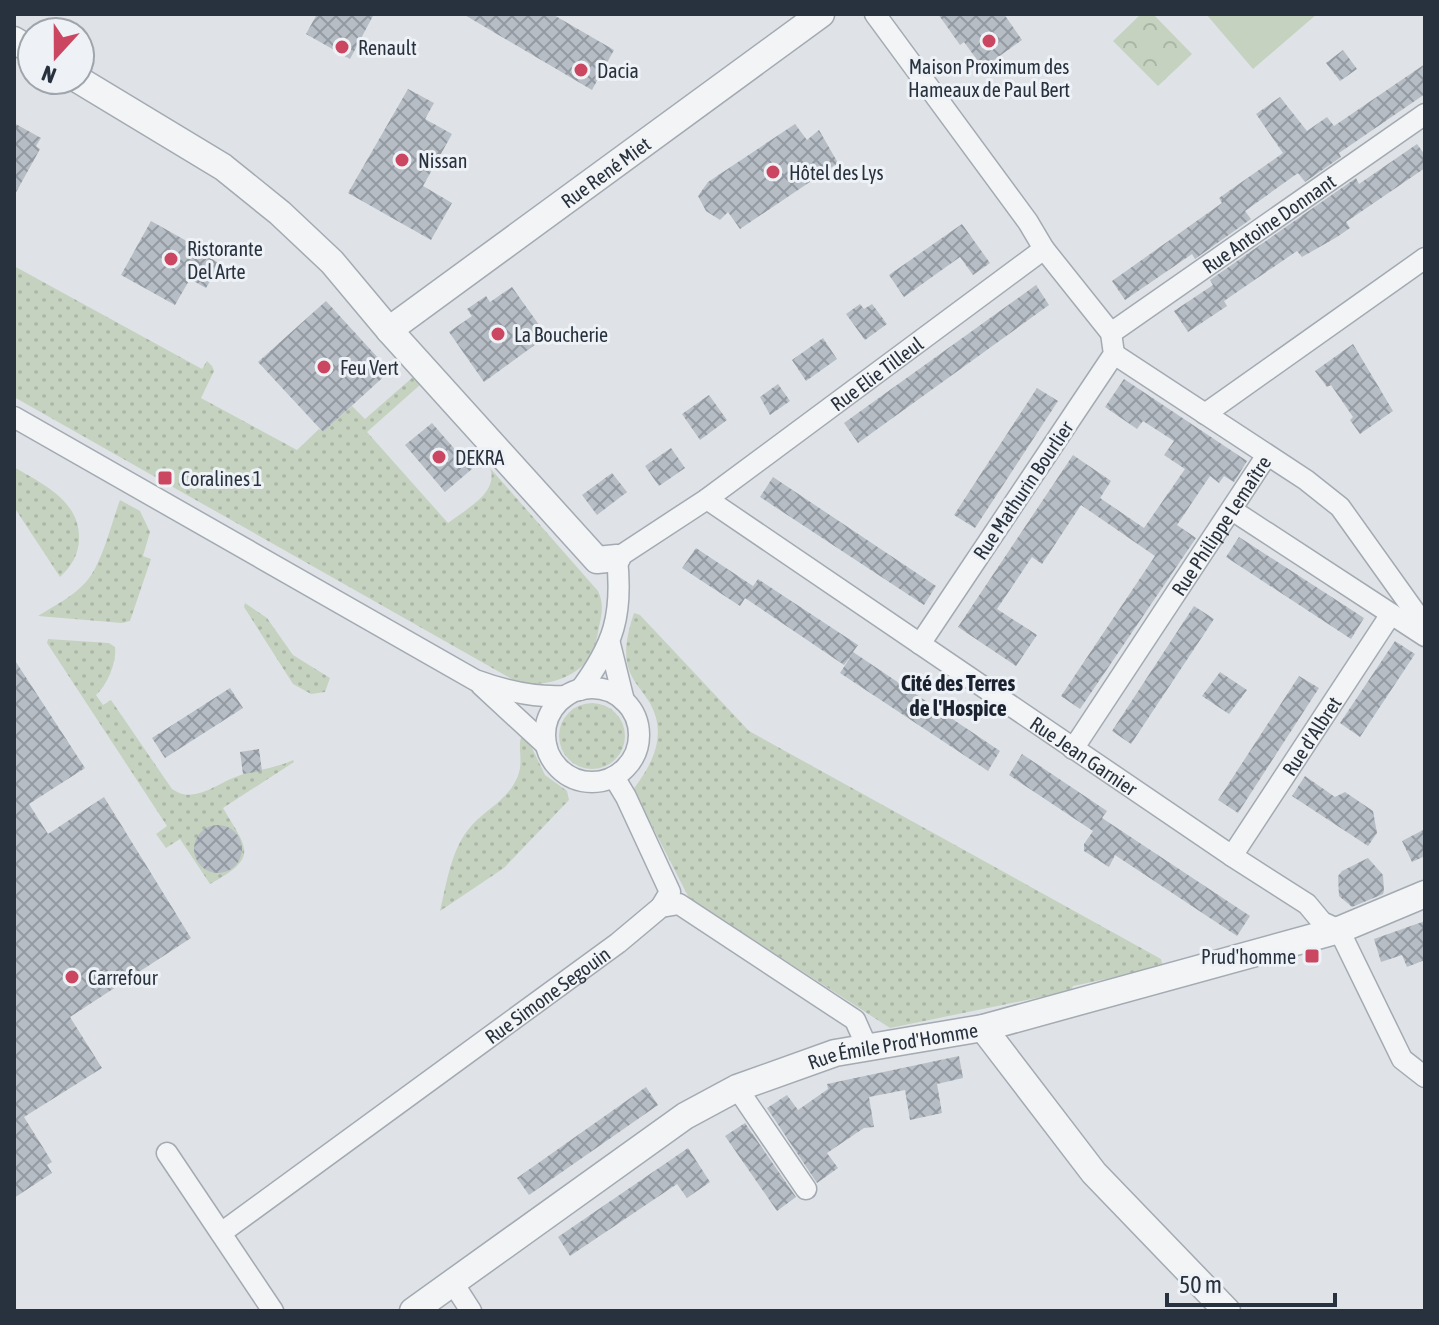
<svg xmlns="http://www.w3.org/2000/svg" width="1439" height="1325" font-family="'Asap Condensed',sans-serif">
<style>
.grass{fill:url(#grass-dots)}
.forest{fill:url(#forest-crowns)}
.pitch{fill:#c6d2c0}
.building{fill:url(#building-cross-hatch)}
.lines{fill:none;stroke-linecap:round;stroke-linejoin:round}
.minor-casing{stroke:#a4aab2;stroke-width:23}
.tertiary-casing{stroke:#a4aab2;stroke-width:29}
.minor{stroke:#f2f4f6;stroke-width:20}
.tertiary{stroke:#f2f4f6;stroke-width:26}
.poi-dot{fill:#cb4661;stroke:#eef2f6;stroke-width:3}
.labels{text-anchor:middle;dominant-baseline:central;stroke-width:6;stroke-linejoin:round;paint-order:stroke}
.poi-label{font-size:20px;fill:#28323f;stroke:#eef2f6;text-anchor:start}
.street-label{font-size:20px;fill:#28323f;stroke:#eef2f6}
.neighbourhood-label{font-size:22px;font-weight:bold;fill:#1b2330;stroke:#eef2f6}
</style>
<defs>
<pattern id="grass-dots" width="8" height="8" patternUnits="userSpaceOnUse" patternTransform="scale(2)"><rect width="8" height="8" fill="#c6d2c0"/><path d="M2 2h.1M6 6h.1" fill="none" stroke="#aab5a6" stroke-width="1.8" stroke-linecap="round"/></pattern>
<pattern id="forest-crowns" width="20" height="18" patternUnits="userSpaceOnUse" patternTransform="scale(2)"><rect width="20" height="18" fill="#c6d2c0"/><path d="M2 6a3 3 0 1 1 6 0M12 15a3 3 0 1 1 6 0" fill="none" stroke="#aab5a6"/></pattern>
<pattern id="building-cross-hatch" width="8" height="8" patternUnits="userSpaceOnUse" patternTransform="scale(2)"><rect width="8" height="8" fill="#b6bdc5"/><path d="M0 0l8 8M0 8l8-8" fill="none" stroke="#949aa1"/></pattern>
</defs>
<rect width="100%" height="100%" fill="#dfe3e8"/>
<path class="grass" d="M14,266l188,103 5,-8 5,5 2,5 -13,27 96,52 22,-21 4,3 29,-26 13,13 48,-42 7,8 -53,47 81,91c18,-14 51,-30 42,-55l108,123c6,12 4,23 1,36 -2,12 -5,26 -13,35 -15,18 -47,26 -69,20l-503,-285z
M14,467c28,17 66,33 65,72 0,15 -8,28 -19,38l-46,-70z
M120,500l20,11 10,21 -7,24 8,3 -21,62 -8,2 -84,-7c16,-10 34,-19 47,-33 17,-18 26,-59 35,-83z
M245,603l22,15 26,37 37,23 -5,14 -14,2 -18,-10 -49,-77z
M634,613l6,2 109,116 412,228 2,8 -90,19 -2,5 -181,37 -201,-130 -38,-74 -19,-33c21,-27 37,-58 16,-91 -8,-12 -19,-23 -21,-38 -3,-15 2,-34 7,-49z
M48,639l61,4 6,4c2,15 -8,39 -19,48l7,10 8,-5 61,89c22,16 45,-6 66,-13 19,-7 36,-7 55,-16l1,2 -71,46c25,42 36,49 -13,76l-30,-45 -14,9 -10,-14 11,-8 -120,-183z
M559 736a33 33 0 1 1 66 0a33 33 0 1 1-66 0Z
M522,735l10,13 13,27 22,16 2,9 -65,68 -64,43c7,-29 11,-63 32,-86 14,-15 33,-24 43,-43 11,-19 1,-34 7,-47z"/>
<path class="forest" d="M1141,14h12l39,40 -34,32 -45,-45z"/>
<path class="pitch" d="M1206,14h111l-64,55z"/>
<path class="building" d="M317,14h57l-24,45 -44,-25z
M463,14h89l62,36 -22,40z
M938,14h66l18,26 -39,28 -19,-26 -4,3z
M1343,50l14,19 -17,12 -14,-18z
M1425,64v30l-86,59 2,4 -36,25 -7,-9 -53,38 6,8 -56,40 -3,-5 -67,46 -13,-19 110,-78 -3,-5 64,-45 -27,-39 24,-17 27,34 20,-14 7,9z
M408,89l26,14 -9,16 27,15 -29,52 29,17 -21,37 -83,-47z
M14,123l27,15 -5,8 4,3 -26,47z
M795,124l12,16 12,-10 19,33 -98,66 -12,-17 -8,8 -14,-9 -8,-15 10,-14z
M1417,144l8,11v13l-79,54 4,6 -13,9 -35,20 -5,-6 -73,50 3,5 -39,26 -14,-21 39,-26 -3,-5 146,-102 3,6z
M151,221l55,31 -2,2 16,10 -14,24 -16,-9 -15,26 -54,-30z
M962,224l28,39 -17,12 -13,-18 -56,40 -15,-22z
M1036,285l13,20 -191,138 -14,-20z
M512,287l35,49 -63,46 -35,-50 23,-16 -5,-7 19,-13 4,6z
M326,301l64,70 -67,61 -65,-70z
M860,304l4,5 8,-5 15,20 -22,16 -19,-26z
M823,338l14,21 -31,22 -14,-21z
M1353,344l40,67 -33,23 -10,-14 3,-3 -22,-32 -4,2 -12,-16z
M1124,379l123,82 -13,21 -10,-6 -5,7 -9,-7 -33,49 19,13 -116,171 -19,-13 94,-140 -74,-51 -39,59 -10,-7 -35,52 40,26 -21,31 -58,-39 115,-172 38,26 -11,17 44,30 41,-59 -21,-14 10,-14 -31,-20 -6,8 -32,-22z
M778,384l12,17 -20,14 -10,-18z
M1037,388l21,13 -83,127 -21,-13z
M709,395l18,25 -27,20 -18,-26z
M432,423l40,46 -27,23 -40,-47z
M671,448l14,20 -26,18 -14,-20z
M612,473l15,19 -30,23 -15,-20z
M773,477l163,109 -12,19 -164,-108z
M1239,537l125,81 -13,21 -125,-82z
M696,548l57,38 -13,20 -58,-38z
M758,579l100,66 -5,7 147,99 -12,20 -148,-98 13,-20 -9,12 -99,-67z
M1194,606l20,13 -83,125 -19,-13z
M1395,641l20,13 -55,83 -20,-14z
M14,659l71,109 -56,36 19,30 56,-37 87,141 -121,79 32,51 -78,49 28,45 -5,3 5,8 -38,25z
M1220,672l27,18 -18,24 -27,-18z
M1299,676l20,12 -81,125 -20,-13z
M230,688l13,20 -78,50 -13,-20z
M259,749l3,22 -19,3 -3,-22z
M1022,754l85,57 -5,7 148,98 -13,20 -122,-81 -6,12 -25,-16v-7l9,-13 -84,-56z
M1305,776l30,21 10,-5 28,19 4,22 -9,13 -76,-50z
M194 849a24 24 0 1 1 48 0a24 24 0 1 1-48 0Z
M1425,829v27l-13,6 -10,-21z
M1368,858l15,17 1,16 -1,3 -31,13 -13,-11 -1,-20 4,-5z
M1425,921v39l-18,7 -5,-12 -21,7 -7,-23z
M959,1056l4,22 -26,6 5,29 -32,7 -5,-30 -36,7 5,30 -10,1 -37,25 11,15 -21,15 -50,-75 20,-13 11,15 30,-21 -1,-5z
M646,1087l12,18 -129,90 -12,-17z
M745,1123l51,74 -19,14 -52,-75z
M688,1148l22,34 -23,16 -10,-14 -107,72 -12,-19z"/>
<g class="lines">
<g class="minor-casing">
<g id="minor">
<path d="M875,14l153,208 16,27 67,84 3,21 -194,290"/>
<path id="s1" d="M1111,333l314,-219"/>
<path d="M1114,354l192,126 34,27 85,119"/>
<path d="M1205,414l220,-156"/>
<path d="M14,417l461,263c30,11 59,18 91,16"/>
<path id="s2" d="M707,499l525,357 75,48 15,18 17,8 63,129 23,18"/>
<path d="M1232,510l193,126"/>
<path d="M610,644l14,57"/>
<path d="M481,685l65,60"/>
<circle cx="592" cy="735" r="47"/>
<path id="s3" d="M580,690c34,-46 43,-75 37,-132l90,-59 337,-250"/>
<path id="s4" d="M1073,749l194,-294"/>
<path d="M614,777l12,20 44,95 -9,15"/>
<path id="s5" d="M1232,856l159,-242"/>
<path d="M737,1088l69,101"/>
<path d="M167,1153l106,158"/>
<path id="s6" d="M221,1233l397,-290 43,-36 18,-3 176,116 12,27"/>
<path d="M453,1283l18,28"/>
</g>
</g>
<g class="tertiary-casing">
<g id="tertiary">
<path d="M14,40l18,11"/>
<path d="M79,80l144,87 57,46 52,49 57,68 208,230 20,-2"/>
<path id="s7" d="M389,330l432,-316"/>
<path d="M983,1028l111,145 133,138"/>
<path id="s8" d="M413,1311l272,-195 52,-28 98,-35 148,-25 356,-98 86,-36"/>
</g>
</g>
<use href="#minor" class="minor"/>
<use href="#tertiary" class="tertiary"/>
</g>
<g class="poi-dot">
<circle cx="989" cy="41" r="8"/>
<circle cx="342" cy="47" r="8"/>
<circle cx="581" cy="70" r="8"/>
<circle cx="402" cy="160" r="8"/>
<circle cx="773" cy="172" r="8"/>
<circle cx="171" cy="259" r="8"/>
<circle cx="498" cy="334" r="8"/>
<circle cx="324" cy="367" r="8"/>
<circle cx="439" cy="457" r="8"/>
<rect x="157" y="470" width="16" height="16" rx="4"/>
<rect x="1304" y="948" width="16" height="16" rx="4"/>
<circle cx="72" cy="977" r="8"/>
</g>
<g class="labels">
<g class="poi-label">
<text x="358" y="47">Renault</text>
<text x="989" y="66" text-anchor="middle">Maison Proximum des<tspan x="989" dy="23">Hameaux de Paul Bert</tspan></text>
<text x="597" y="70">Dacia</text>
<text x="418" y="160">Nissan</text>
<text x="789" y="172">Hôtel des Lys</text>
<text x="187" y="248">Ristorante<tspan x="187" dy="23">Del Arte</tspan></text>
<text x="514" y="334">La Boucherie</text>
<text x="340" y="367">Feu Vert</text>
<text x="455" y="457">DEKRA</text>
<text x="181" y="478">Coralines 1</text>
<text x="1296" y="956" text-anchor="end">Prud'homme</text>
<text x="88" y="977">Carrefour</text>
</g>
<g class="street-label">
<text stroke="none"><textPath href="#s7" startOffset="268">Rue René Miet</textPath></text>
<text stroke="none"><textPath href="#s1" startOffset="192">Rue Antoine Donnant</textPath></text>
<text stroke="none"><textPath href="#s3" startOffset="460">Rue Elie Tilleul</textPath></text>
<text transform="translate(1023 490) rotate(-56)">Rue Mathurin Bourlier</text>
<text stroke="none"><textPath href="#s4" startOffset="268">Rue Philippe Lemaître</textPath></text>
<text stroke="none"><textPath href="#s5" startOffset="144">Rue d'Albret</textPath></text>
<text stroke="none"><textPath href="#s2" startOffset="456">Rue Jean Garnier</textPath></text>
<text stroke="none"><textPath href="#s6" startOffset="404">Rue Simone Segouin</textPath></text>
<text stroke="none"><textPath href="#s8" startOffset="556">Rue Émile Prod'Homme</textPath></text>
</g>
<g class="neighbourhood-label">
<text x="958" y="683">Cité des Terres<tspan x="958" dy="25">de l'Hospice</tspan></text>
</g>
</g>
<rect width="1439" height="1325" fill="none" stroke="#28323f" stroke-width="32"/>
<g transform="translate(56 56) rotate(201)"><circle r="38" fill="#eef2f6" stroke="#9fa5ad" stroke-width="2"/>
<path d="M0-6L14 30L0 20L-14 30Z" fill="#cb4661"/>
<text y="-12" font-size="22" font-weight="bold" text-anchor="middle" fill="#28323f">N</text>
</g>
<path d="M1167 1293v12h168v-12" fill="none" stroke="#28323f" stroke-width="4"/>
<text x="1179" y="1293" font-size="24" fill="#28323f" stroke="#eef2f6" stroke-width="6" paint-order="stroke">50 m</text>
</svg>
